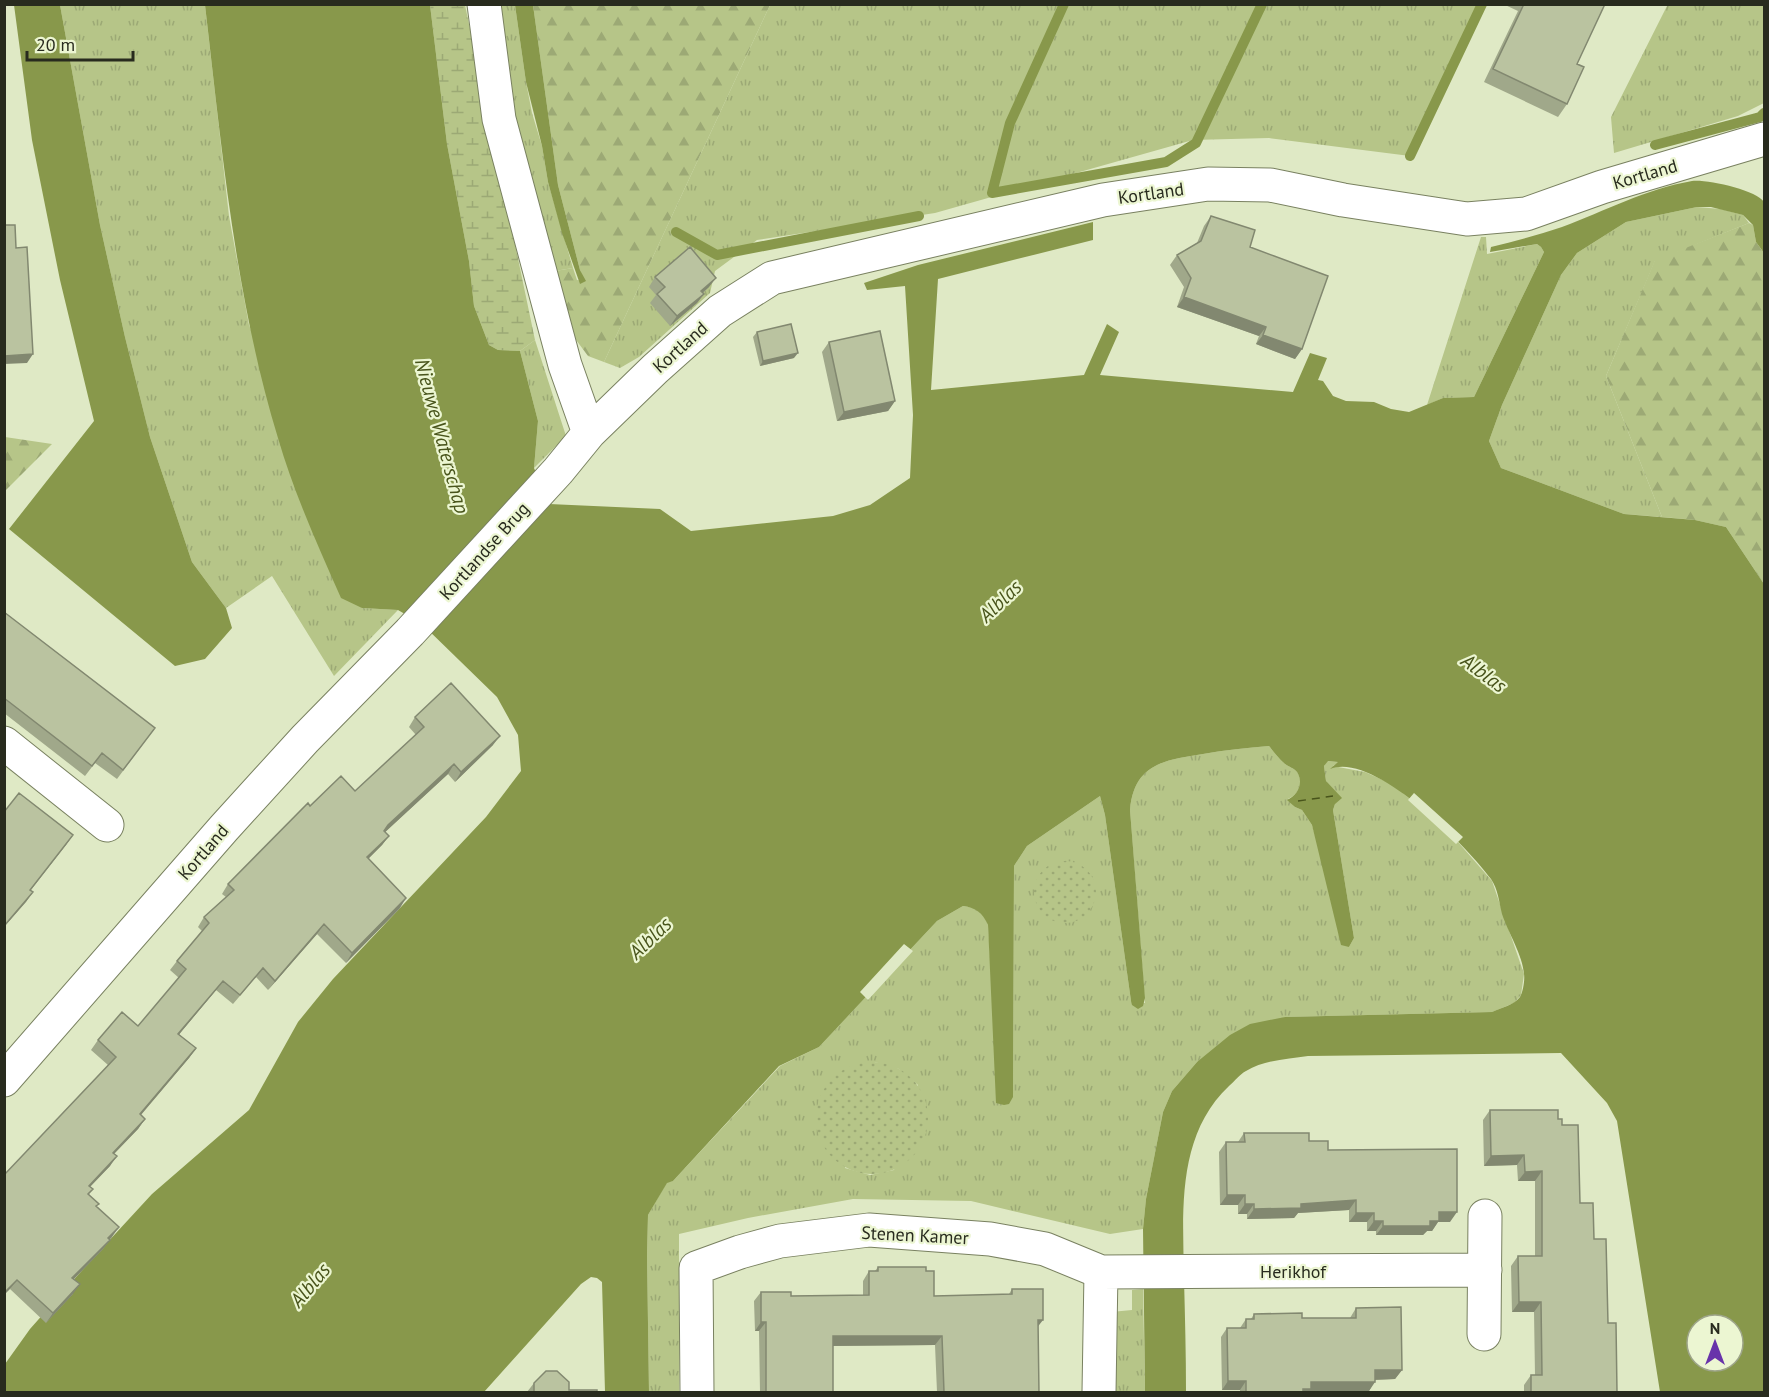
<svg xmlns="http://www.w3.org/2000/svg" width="1769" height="1397" font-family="'PT Sans',sans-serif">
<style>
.grass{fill:url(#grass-tufts);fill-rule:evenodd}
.forest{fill:url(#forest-firs)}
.wetland{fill:url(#wetland-marsh)}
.park{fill:url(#park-dots)}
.water{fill:#88984b;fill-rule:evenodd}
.pier{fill:#dfe9c5}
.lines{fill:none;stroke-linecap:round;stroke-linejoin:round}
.stream{stroke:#88984b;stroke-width:10}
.ferry{stroke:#48541b;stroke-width:1.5;stroke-dasharray:8 6;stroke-linecap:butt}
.minor-casing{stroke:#798160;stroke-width:35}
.minor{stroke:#fff;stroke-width:33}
.wall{fill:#a0a88a}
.shaded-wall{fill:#828870}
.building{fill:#bac3a0;stroke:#828870;stroke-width:1.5}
.labels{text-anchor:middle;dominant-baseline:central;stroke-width:4.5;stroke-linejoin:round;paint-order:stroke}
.street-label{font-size:18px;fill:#282b1e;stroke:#ecf6d2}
.water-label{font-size:20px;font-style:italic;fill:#48541b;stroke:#ecf6d2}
</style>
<defs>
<pattern id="grass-tufts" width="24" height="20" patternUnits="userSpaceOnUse" patternTransform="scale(1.5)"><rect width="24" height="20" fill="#b6c588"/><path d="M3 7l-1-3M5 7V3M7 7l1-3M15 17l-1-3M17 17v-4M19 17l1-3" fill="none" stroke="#9ca975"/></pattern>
<pattern id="forest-firs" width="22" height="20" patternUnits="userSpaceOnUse" patternTransform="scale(1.5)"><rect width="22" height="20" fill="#b6c588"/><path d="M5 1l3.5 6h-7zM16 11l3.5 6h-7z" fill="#9ca975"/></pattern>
<pattern id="wetland-marsh" width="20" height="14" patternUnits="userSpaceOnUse" patternTransform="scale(1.5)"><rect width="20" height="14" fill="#b6c588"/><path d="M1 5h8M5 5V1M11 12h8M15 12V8" fill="none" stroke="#9ca975"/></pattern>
<pattern id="park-dots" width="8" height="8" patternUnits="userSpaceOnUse" patternTransform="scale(1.5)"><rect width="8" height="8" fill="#b6c588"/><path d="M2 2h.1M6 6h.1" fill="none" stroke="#9ca975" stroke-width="1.8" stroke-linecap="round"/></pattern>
</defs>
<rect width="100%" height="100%" fill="#dfe9c5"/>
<path class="grass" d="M1668,4l96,1v98l-26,13 -124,37 -3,-36z
M60,5h145l24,211 20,109 113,283 36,2 -64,66 -62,-100 -46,32 -34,-46 -42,-125 -25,-100 -25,-112z
M494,5h21l11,77 6,31 10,33 6,36 25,86 -24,4 -29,-118z
M770,5h709l-69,151 -141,-18 -76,2 -258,73 -178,27 -42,31 -5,22 -71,64 -19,11 -16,-6z
M1697,207l24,2 22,6 6,8 -94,38 -49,115 56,141 -38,-3 -123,-46 -12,-27 13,-36 59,-130 16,-22 49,-31z
M1481,237h5l1,17 50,-10 4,3 3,5 -70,145 -31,1 -16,7z
M535,340l31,96 -32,32 4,-47 -18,-70z
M1269,746c5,6 10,13 16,18 4,3 9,4 12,8 7,11 2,22 -9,27l7,8 7,3 10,15 37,122 5,-9 -21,-128 2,-6 -9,-23 -2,-15 3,-5 12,1 -6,4 32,6 29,13 64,57 34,39 32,93 -3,21 -7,8 -22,9 -207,5 -88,45 -25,29 -9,21 -17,87 -3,30 -33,5 -139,-33 -118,-2 -105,19 -69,16v158h-30l-2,-137 1,-40 19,-33 6,-1 107,-115 39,-19 118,-126 26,-15 11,2 10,7 4,10 2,32 23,140 1,-231 13,-20 73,-50 5,19 26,186 14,2 -15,-193c4,-46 34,-50 73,-56 22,-4 44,-6 66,-8zM875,1062l24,7 19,16 -24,85 -24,5 -25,-7z
M1143,1289l2,103h-33l-1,-80 21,-2v-20z"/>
<path class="forest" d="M533,5h237l-166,357 -16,-6 -26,-35 -13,-49 24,-4 4,12 8,1 -5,-11 -22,-85z
M1749,223l4,2 3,17 8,11v331l-38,-57 -31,-7 -33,-3 -56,-141 49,-116z
M5,437l47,7 -47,47 -1,-54z"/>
<path class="wetland" d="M430,5h35l70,335 -15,11 -22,-1 -9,-5 -15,-39 -5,-45 -22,-117z"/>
<path class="park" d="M1034 892a31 31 0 1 1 62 0a31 31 0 1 1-62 0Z
M816 1118a56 56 0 1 1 112 0a56 56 0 1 1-112 0Z"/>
<path class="water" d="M14,5h46l40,220 25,112 25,100 42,125 34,46 6,20 -27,31 -30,7 -166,-137 85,-108 -34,-141 -28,-140z
M205,5h225l17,139 22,117 5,45 15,39 9,5 22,1 18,70 -4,47 15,36 111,5 31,22 142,-15 37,-11 40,-27 3,-63 -8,-129 -38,4 -3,-7 54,-18 175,-43v18l-155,39 -7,111 153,-15 23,-51 12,8 -19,43 193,17 17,-39 17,5 -9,22 5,1 10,15 13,5 28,1 17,7 18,3 34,-14 31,-1 70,-145 -3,-5 -4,-3 -47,8 1,-5c23,-6 48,-12 71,-20 43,-16 84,-38 130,-46 14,-2 65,9 72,21v51l-8,-11 -3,-17 -10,-10 -32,-8h-14l-71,15 -49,31 -16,22 -59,130 -13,36 12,27 123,46 71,6 31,7 38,57v808h-104l-43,-271 -10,-18 -46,-50 -253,3c-20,3 -44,4 -62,15 -6,3 -11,10 -17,15 -53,50 -46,126 -45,193 1,38 2,76 2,113h-41l-2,-163 3,-30 17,-87 9,-21 25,-29 33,-27 20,-11 35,-7 207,-5c9,-4 22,-7 28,-15 3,-5 5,-17 4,-23 -1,-18 -16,-42 -22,-60 -3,-12 -4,-25 -11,-35 -24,-33 -117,-128 -161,-110l8,-7 -10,-1 -4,5 2,15 16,17 -7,6 -2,6 21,128 -5,9 -8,-2 -29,-120 -10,-15 -7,-3 -8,-7c11,-5 17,-17 10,-28 -3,-4 -8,-5 -12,-8 -6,-5 -11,-12 -16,-18 -22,2 -44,4 -66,8 -39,6 -69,10 -73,56l15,188 -2,8 -5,3 -6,-4 -1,-4 -26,-186 -5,-19 -73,50 -13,20 -1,231 -4,7 -5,1 -8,-2 -8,-178c-6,-13 -12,-17 -25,-19l-26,15 -118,126 -40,19 -106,115 -6,2 -19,32 -1,40 2,137h-44l-3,-110 -5,-4 -6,-1 -10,7 -97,108h-479v-28l25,-35 63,-71 59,-64 97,-84 49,-88 35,-43 153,-162 35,-46 -3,-36 -21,-38 -75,-73 -24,-14 -36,-2 -21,-10c-23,-52 -47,-105 -63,-160 -43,-141 -56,-288 -73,-433zM1697,1325h36v36h-36z
M515,5h18l25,180 22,85 6,11 -6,3 -18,-51 -14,-51 -6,-36 -16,-64z"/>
<path class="pier" d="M1414,793l49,44 -7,7 -48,-44z
M904,944l9,7 -45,49 -8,-8z"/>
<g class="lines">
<path class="stream" d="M1064,4l-54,119 -18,70 174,-31 30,-19 66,-139
M1655,145l105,-28 4,-4
M1410,156l72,-152
M676,232l41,23 202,-39"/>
<path class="ferry" d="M1298,801l35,-5"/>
<g class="minor-casing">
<path id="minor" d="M484,4l15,115 66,246 24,68
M4,743l103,82
M4,1080l220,-252 81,-89 105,-107 148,-161 31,-38 66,-64 65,-58 52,-33 331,-78 105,-16 62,1 73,15 124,19 59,-5 76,-27 162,-48
M1101,1272l384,-2
M1484,1334l1,-118
M697,1392l-1,-124 44,-16 40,-11 89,-11 121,9 55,10 56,23 -2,120"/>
</g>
<use href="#minor" class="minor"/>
</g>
<path class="wall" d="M1503,4h102l-28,60 -10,40 -9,13 -74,-35 34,-71z
M1211,216l39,31 52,102 -7,10 -39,-15 3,-8 -82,-29 7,-20 -14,-22 7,-10 20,-12 7,-17z
M655,277l54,10 -6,6 1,1 -7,9 -27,23 -20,-23 6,-8 -7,-8z
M757,332l37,26 -34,8 -7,-29z
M829,342l66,59 -7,10 -51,10 -15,-69z
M4,612l151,116 -38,51 -22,-16 -10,13 -81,-63z
M415,717l78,28 -38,37 -7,-8 -63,58 4,4 -7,9 -14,14 32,49 -54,55 -29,-29 -49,56 -12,-13 -23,27 -17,-14 -37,44 17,15 -7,9 -48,57 4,4 -7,10 -24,25 -4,12 -20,21 3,2 -4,5 8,13 15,30 -9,12 -29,30 -1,15 -27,29 -36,-34 98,-224 -17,-15 7,-10 40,-14 41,-48 -9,-8 7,-9 25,-30 -4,-4 6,-10 22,-20 -4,-3 6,-10 82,-78 45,-15 61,-56 -7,-8z
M1490,1110l68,9 4,6 18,78 14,36 14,84 9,69h-93v-7l7,-10h4l-1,-63h-22l-1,-46 7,-10h17v-75h-17l-1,-16 -33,1 -1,-46z
M1244,1133l65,8 19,9 122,72h-12l-6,9h-5l-4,4h-47v-4h-9v-9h-18v-12l-51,3 -4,5 -47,1v-5h-9v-9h-18l-1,-53 7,-10h12z
M878,1267l48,4 8,25 75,-2 3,-5 26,37 1,66h-102l-2,-47 -102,1v46h-73l-1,-61h-4l-1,-30 7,-9 30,4 72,-1v-14l6,-10h6z
M1356,1308l46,62 -7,9 -20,1 -6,11h-59l-1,1h-69v-2h-18l-1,-53 6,-9h13l6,-9h5l3,-5 48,4h48z
M534,1383l35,7 28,2h-70z"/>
<path class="shaded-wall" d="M716,278l-7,9 -15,13 7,-9z
M704,294l-7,9 -27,23 7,-10z
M1184,297l82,30 -7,9 -82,-29z
M1263,335l39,14 -7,10 -39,-15z
M798,353l-4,5 -34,8 3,-5z
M33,354l-6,9 -23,1v-8z
M895,401l-7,10 -51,10 7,-9z
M500,736l-7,9 -38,37 6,-10z
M454,764l-6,10 -66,61 6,-10z
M73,835l-7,10 -43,55 7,-10z
M389,836l-7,9 -22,22 7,-10z
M33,892l-7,10 -22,25v-1z
M406,898l-6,10 -54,55 6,-10z
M324,924l-7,10 -49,56 7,-9z
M223,981l-7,9 -44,53 6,-9z
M196,1048l-7,10 -56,66 7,-10z
M145,1119l-7,10 -32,33 7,-9z
M1524,1155l-7,10 -33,1 7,-10z
M117,1156l-7,10 -28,29 7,-9z
M1542,1171l-7,10h-17l7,-9z
M1227,1195h18l-7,10h-18z
M1356,1200l-7,10 -51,3 -4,5 -47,1 7,-10 47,-5z
M1245,1204h9l-7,10h-9z
M1439,1212h18l-7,10h-12l-6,9h-5l-4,4h-47l7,-9 47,-5z
M1356,1213h18l-7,9h-18z
M1374,1221h9l-7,10h-9z
M119,1227l-7,10 -11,10 7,-9z
M110,1240l-7,9 -37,38 6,-9z
M17,1280l-7,9 -6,6v-2z
M80,1284l-7,10 -27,29 7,-10z
M1519,1302h22l-7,10h-22z
M1038,1320h5l-7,9z
M761,1322h5l-7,9h-4z
M833,1336h109l-7,9 -108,1z
M1375,1370h27l-7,9 -26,1z
M1228,1381h18l-6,9h-18z
M1311,1382h64l-6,9h-59l-1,1h-8z"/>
<path class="building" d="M1524,4h81l-28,60 7,3 -17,37 -74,-35z
M1211,216l44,14 -5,17 78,29 -26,73 -39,-14 3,-8 -82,-30 7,-19 -14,-23 24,-14z
M4,225h11l1,23 11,-1 6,107 -29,2z
M690,247l26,31 -15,13 3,3 -27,22 -20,-22 8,-7 -10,-10z
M791,324l7,29 -35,8 -6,-29z
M880,331l15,70 -51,11 -15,-70z
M4,612l151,116 -32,42 -21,-17 -10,13 -88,-68z
M451,683l49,53 -39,36 -7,-8 -66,61 -4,6 5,5 -22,21 39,41 -54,55 -28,-29 -49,57 -12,-13 -23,27 -17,-14 -45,53 18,14 -56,66 5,5 -32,34 4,3 -28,30 4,3 -5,5 11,10 -3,2 23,21 -11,11 2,2 -38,38 8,6 -27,29 -36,-33 -13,13v-118l112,-118 -18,-17 24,-28 16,14 48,-57 -9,-8 32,-38 -5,-6 30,-27 -6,-6 80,-81 2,3 31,-30 14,15 69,-64 -9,-10z
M19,793l54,42 -43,55 3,2 -29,34v-114z
M1490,1110h68v9h4v6h16l2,78h13l1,36h12l2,84h8l1,69h-86v-17h11l-1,-73h-22l-1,-46h24v-85l-17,1 -1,-17 -33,1z
M1244,1133h65v8h19v9l129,-1v63h-18v9h-9v5h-47v-5h-9v-8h-18v-13l-55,4v4l-47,1v-5h-9v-9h-18l-1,-53h19z
M878,1267h48v4h8v25l78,-2v-5h31v31h-5l1,72h-95l-2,-56h-109v56h-67v-70h-5v-30h30v4l78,-1v-24h9z
M1401,1307l1,63h-27v12h-64v7h-8v3h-57v-11h-18l-1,-53h19v-9h8v-5l48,-1v5h54v-10z
M546,1371h11l12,11v8h28v2h-63v-9z"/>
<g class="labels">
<g class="street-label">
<text transform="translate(1645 174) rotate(-16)">Kortland</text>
<text transform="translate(1151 193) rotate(-8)">Kortland</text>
<text transform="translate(680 347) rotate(-42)">Kortland</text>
<text transform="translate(484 551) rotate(-48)">Kortlandse Brug</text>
<text transform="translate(203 852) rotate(-49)">Kortland</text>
<text transform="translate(915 1235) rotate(3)">Stenen Kamer</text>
<text x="1293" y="1271">Herikhof</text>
</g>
<g class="water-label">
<text transform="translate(442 436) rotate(75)">Nieuwe Waterschap</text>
<text transform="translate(1000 601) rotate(-44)">Alblas</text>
<text transform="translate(1484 673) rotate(37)">Alblas</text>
<text transform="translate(650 938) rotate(-44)">Alblas</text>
<text transform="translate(310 1285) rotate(-50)">Alblas</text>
</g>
</g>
<rect width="1769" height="1397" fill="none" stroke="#282b1e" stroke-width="12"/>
<g transform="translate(1715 1343)"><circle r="28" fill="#ecf6d2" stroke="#9ea58a" stroke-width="1.5"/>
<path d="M0-4.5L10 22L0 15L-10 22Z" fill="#6833aa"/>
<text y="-9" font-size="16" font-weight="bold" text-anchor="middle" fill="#282b1e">N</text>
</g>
<path d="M27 51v9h106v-9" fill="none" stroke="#282b1e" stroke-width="3"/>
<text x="36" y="51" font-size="18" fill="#282b1e" stroke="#ecf6d2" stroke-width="4.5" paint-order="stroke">20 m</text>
</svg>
